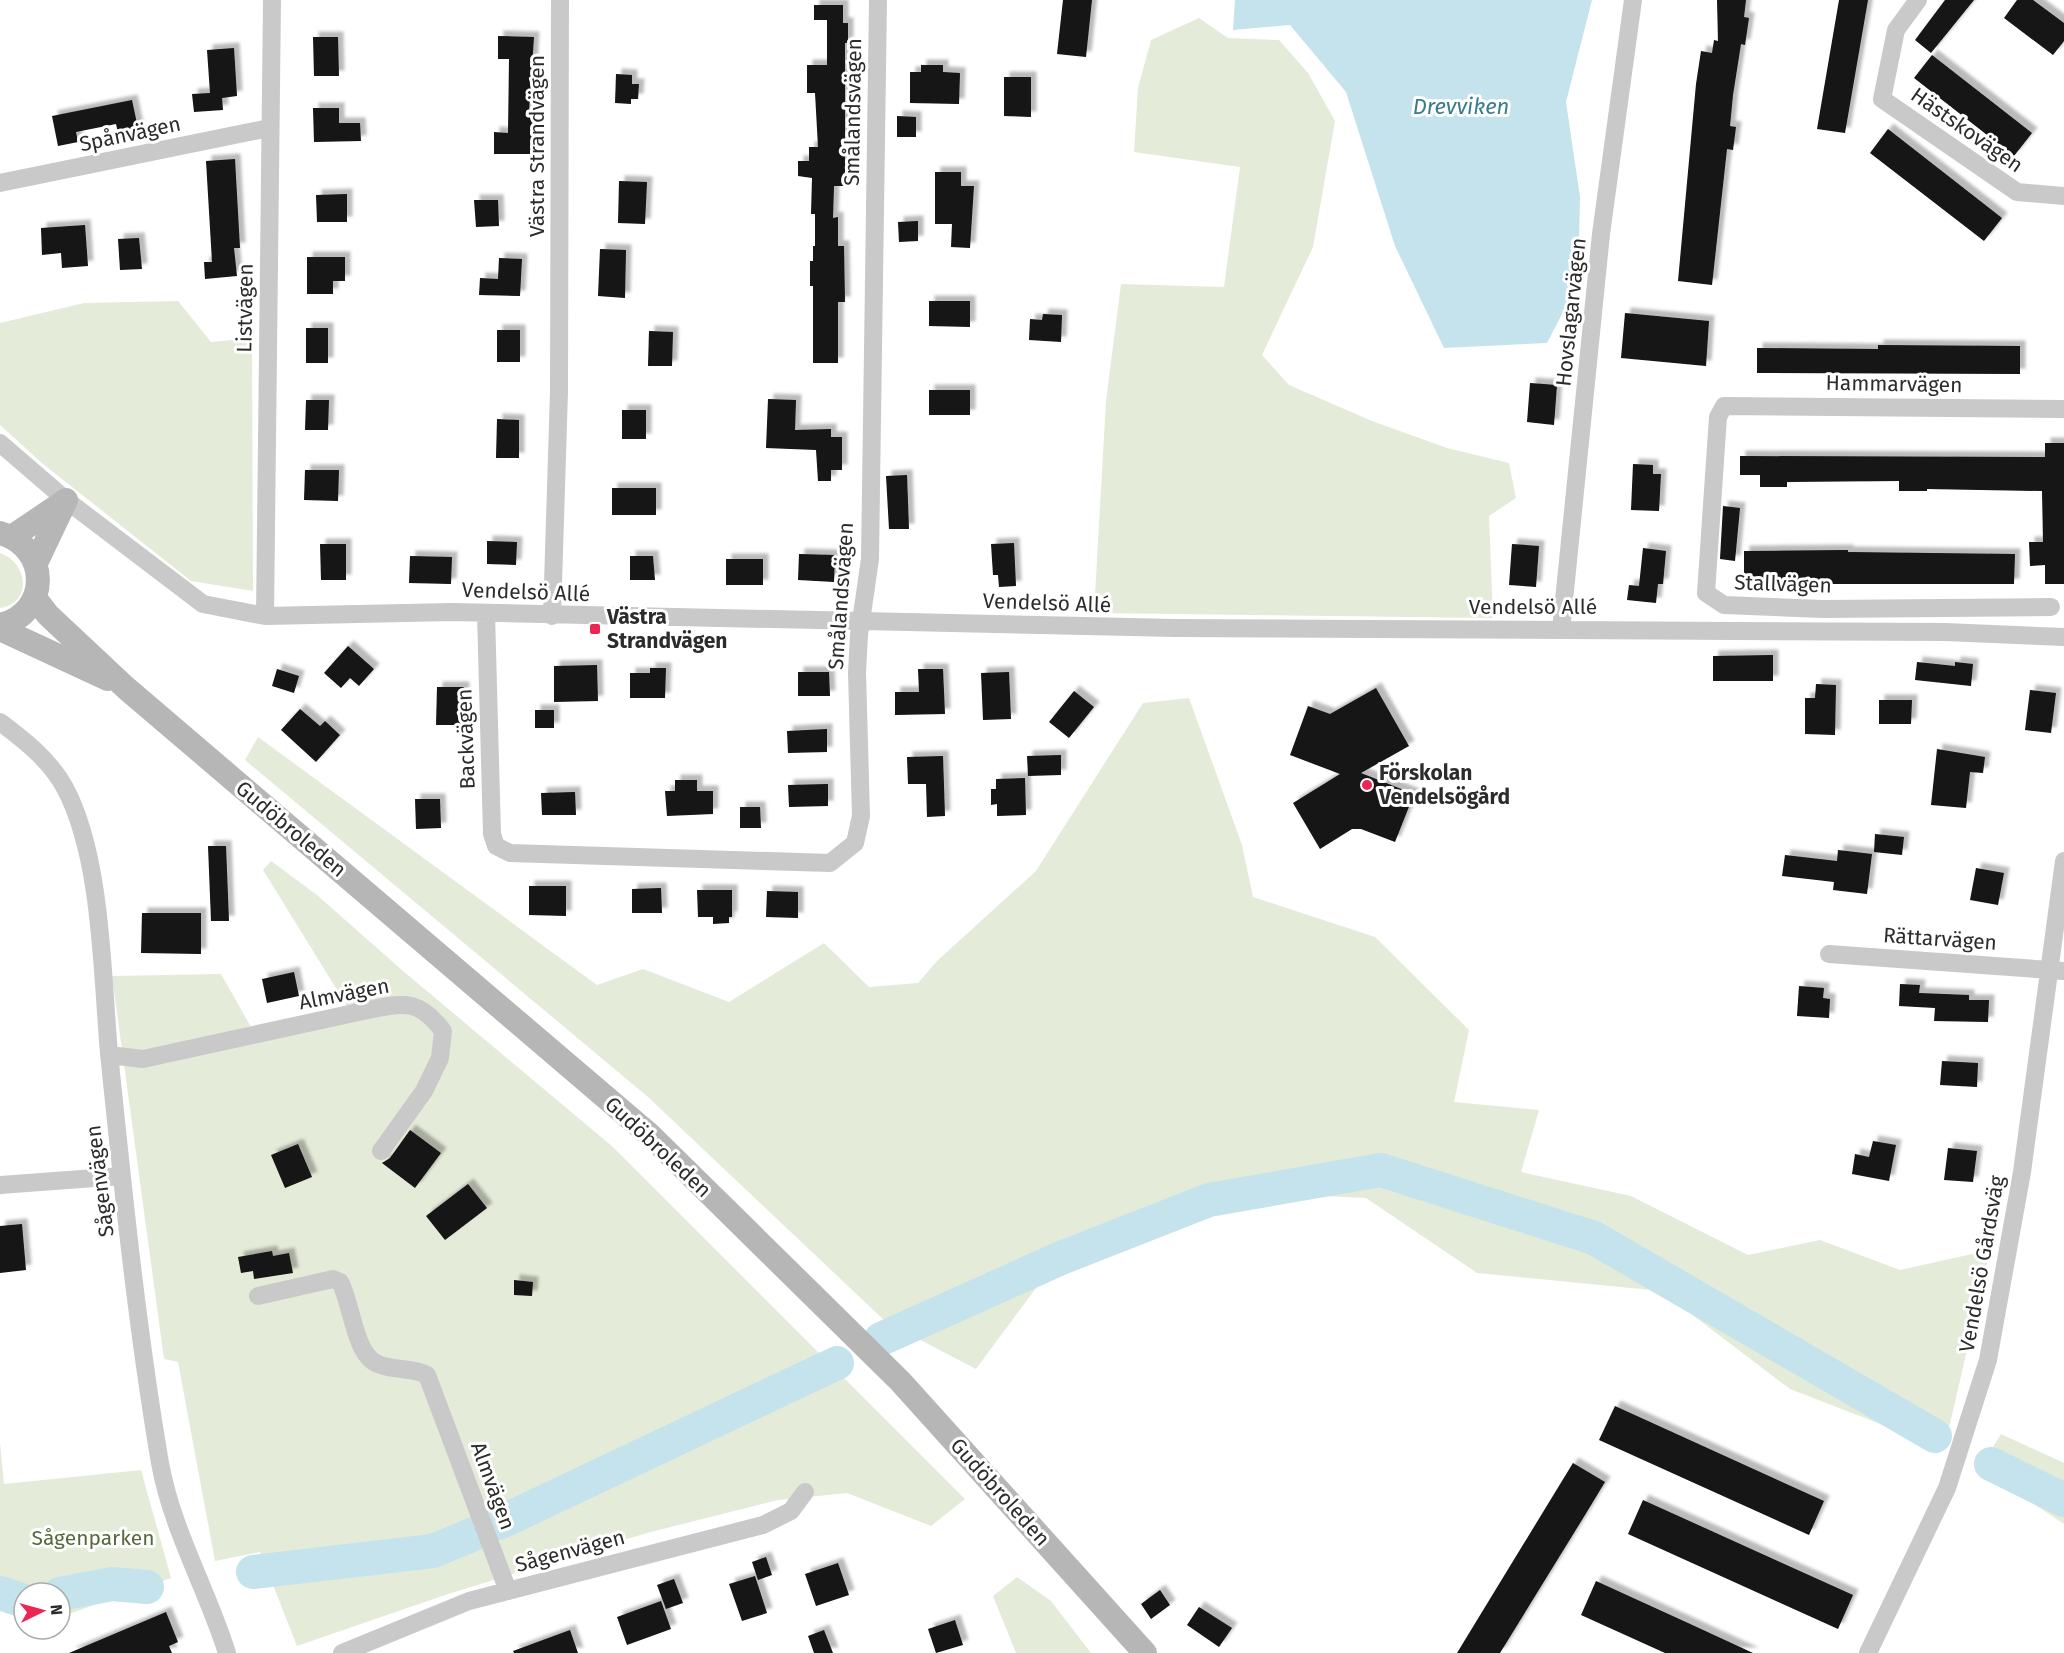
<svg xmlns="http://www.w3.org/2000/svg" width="2064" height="1653" font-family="'Fira Sans',sans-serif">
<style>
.green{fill:#e5ebd9}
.water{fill:#c4e3ec}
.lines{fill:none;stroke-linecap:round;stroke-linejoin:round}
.river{stroke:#c4e3ec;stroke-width:34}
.building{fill:#131313;filter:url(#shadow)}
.street{stroke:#c9c9c9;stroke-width:18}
.secondary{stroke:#b6b6b6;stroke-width:24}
.poi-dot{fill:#ec2654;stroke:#fff;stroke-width:2}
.labels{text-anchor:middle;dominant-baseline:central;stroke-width:6;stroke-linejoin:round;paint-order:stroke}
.street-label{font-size:21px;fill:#2c2c2c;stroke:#fff}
.poi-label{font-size:21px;font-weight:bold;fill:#2c2c2c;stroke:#fff;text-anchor:start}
.park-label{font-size:21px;fill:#576938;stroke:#fff}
.water-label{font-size:22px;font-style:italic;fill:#387c91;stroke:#fff}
</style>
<defs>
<filter id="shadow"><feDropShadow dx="5.5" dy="-5.5" stdDeviation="1.5" flood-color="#0004"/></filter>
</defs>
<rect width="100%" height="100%" fill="#fff"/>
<path class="green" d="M1199,18l29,20 51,2 29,33 27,48 -22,126 -51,108 27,30 83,36 75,27 62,15 7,35 -27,18 4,102 -399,-5 12,-212 15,-117 103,3 16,-120 -106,-15 4,-64 13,-48z
M178,301l33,41 41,-4 1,253 -62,-10 -148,-117 -43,-39v-102l84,-20z
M0,553c28,9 33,50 0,55z
M1189,698l53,147 11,52 122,40 94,93 -15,72 85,8 -18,62 110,24 117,59 72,-15 80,30 90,-20 -41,178 -48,4 -111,-43 -129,-98 -184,-18 -111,-75 -173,-8 -151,90 -66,89 -90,-47 -238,-225 -403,-337 13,-23 339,248 46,-16 86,33 95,-59 45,44 49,-4 19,-22 99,-90 107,-168z
M271,861l46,34 86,76 210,176 352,352 -34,27 -84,-33 -69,7 -131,33 -199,61 -151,52 -37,-94 -45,9 -37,-199 -14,-3 -52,-383 109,-2 30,53 96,-21 -84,-136z
M2001,1434l63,29v61l-84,-56z
M0,1443l4,41 137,-14 30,108 -111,39v-24h-36v29l-24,-24z
M1017,1577l34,24 40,52h-75l-23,-57z"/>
<path class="water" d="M1235,0h357l-26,102 14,95 -2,86 -31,60 -103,5 -49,-102 -49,-154 -56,-67 -57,5z"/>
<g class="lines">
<path class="river" d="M881,1339l180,-81 148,-58 172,-30 213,68 341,198
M1991,1464l73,36
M499,1523l338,-160
M253,1572l180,-21 41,-17
M0,1593l24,8
M60,1594l52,-10 35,3"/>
</g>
<path class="building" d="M1063,0h29l-6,57 -29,-3z
M1717,0h29l-2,17 5,1 -4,27 -4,-1 -8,51 -3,31 6,1 -3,23 -6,-1 -15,136 -34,-4 18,-197 5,-33 11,2 2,-13 4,1z
M1839,0h29l-23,133 -28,-4z
M1945,0h29l-43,53 -16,-13z
M2017,0h16l31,23v18l-11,14 -49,-37z
M814,5h29v18h5v20h-3v143h-11l-1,32 5,-1v29h6l1,56h-7v61h-25v-77h-3v-25h3v-15h2v-32h-4l1,-36 -14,-2v-15h11v-14h9l-3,-54h-8v-28h20v-45h-13z
M498,36l36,1 -5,74h4l-1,43h-38v-22l14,1 1,-74h-11z
M313,37h25l1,39h-25z
M234,48l3,48 -15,2 1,12 -29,2 -2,-18 18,-1 -3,-43z
M1932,55l100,78 -18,23 -100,-78z
M921,65h22v7l17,1 -1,31 -49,-1v-31h11z
M616,74l16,1v9h7l-1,15h-7v5l-16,-1z
M1004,77h27v40l-27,-1z
M132,100l7,33 -20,4 -3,-13 -40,8 2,10 -20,4 -6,-30z
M313,108h26v15h21l1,18 -47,1z
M897,116l19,1v20h-19z
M1888,129l114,89 -18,23 -114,-88z
M235,159l5,89h-6l3,28 -32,3 -1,-17h8l-6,-101z
M935,172h26v14h13l-4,62 -19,-1 1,-23h-17z
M619,181l28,1 -2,42 -27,-1z
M347,194v28h-30l-1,-27z
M474,200h24l1,26 -23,1z
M918,221v20l-19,1 -1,-20z
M85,225l3,41 -26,2 -1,-15 -19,2 -1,-27z
M139,238l3,31 -22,1 -2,-31z
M600,249l26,1 -1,48 -27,-2z
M307,257h38v24h-12v13h-26z
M499,258l23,1 -2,37 -41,-1 1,-17 18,1z
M929,301h41v26l-41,-1z
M1625,313l84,8 -3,45 -85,-8z
M1043,314l19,1 -1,27 -32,-2 1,-21 12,1z
M306,328h22v35h-22z
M497,330h23v32h-23z
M649,331l24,1 -1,34h-24z
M1878,345l142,1v28l-263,-1v-25l121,1z
M1530,383l27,2 -3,40 -27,-3z
M929,390h41v25h-41z
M768,399l28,1 -1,30 36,-1v8h11v33h-11v11h-13l-2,-31 -50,-2z
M306,400h23l-1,30h-23z
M622,410h24v29h-24z
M497,419l22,1v38h-23z
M2045,443h19v141h-19v-19l-15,1 -1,-24h14l-1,-51 -115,-2v2h-28v-10l-112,1v5h-27v-12h-20v-19l305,1z
M1633,464l20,1v9h8l-2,37 -28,-1z
M305,470h34l-1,31 -34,-1z
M907,475l2,54h-20l-3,-53z
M612,488h44v27h-44z
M1723,506l17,2 -5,53 -15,-2z
M487,541l30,1 -1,23 -29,-1z
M1014,543l2,43 -17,1 -1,-12h-5l-2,-31z
M320,544h26v36h-25z
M1512,544l27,2 -3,41 -27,-2z
M1643,548l23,3 -3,33h-5l-2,19 -29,-3 2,-15 10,1z
M1848,550v2l167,2 -1,30h-270v-33z
M799,554l36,1 -1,27 -36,-2z
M410,556l42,1 -1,27 -42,-1z
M630,556h23l2,24h-25z
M726,559h37v26h-37z
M348,646l26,23 -15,17 -9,-8 -9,10 -17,-15z
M1773,655v26h-60v-25z
M1917,662l38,4v-4l18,2 -2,22 -56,-6z
M597,665l1,36 -44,1v-36z
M650,668h16l-1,30h-35v-25h20z
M277,669l22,7 -5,17 -22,-7z
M918,669h25l2,45 -50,1v-23h24z
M798,672h31l1,24h-32z
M1009,672l2,47 -28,1 -2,-47z
M1816,684l20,1 -1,50 -30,-1v-36h10z
M437,687h27l-1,38h-27z
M1376,688l33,58 -48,27 53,21 -19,48 -34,-13h-9l-32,20 -27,-46 47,-29 -50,-19 18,-49 22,8z
M2030,690l26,3 -5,40 -26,-3z
M1074,691l20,16 -25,31 -20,-16z
M1879,700h33l-1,24h-32z
M300,709l20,17 5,-5 15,14 -24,27 -35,-32z
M535,710h19v18h-19z
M827,729v23l-39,1 -1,-22z
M1937,749l48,8 -2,16 -13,-1 -4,36 -35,-3z
M1061,755v20l-33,1 -1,-20z
M943,756l2,60 -18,1 -1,-33h-18l-1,-27z
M1025,778l1,37 -29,1v-12l-6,1v-16h5v-10z
M675,780h22v11h16v23l-46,2 -2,-25h10z
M828,784v22l-39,1 -1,-22z
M575,792l1,23h-34l-1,-22z
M415,799h25l1,29 -25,1z
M740,807h20l1,21h-21z
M1875,834l29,3 -2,18 -28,-3z
M208,846h18l3,75h-18z
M1838,850l34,4 -5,40 -34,-4 1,-8 -52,-6 3,-21 52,6z
M1976,868l28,5 -6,32 -28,-5z
M529,886h37v30l-37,-1z
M661,888l1,25h-30v-24z
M697,890h35v27h-3v6l-16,1v-7h-15z
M767,891l31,1v26l-32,-1z
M142,913h59v41l-60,-1z
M294,972l5,24 -32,7 -5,-24z
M1900,984l20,1 -1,8 50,2v5h20l-1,22 -54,-1 1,-13 -36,-2z
M1799,986l25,2 -1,10 7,1 -1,19 -32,-2z
M1942,1061l36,2 -1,24 -37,-2z
M410,1130l31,23 -26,35 -33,-25 8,-5z
M1873,1141l23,4 -7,36 -37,-7 3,-20 14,3z
M298,1144l14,33 -27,11 -14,-33z
M1948,1148l29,3 -4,31 -29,-2z
M468,1184l19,24 -42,32 -19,-24z
M22,1224l4,46 -26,3v-47z
M272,1251l1,5 16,-3 4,20 -39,6 -1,-8 -12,2 -3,-16z
M514,1280l19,2 -1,14 -18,-1z
M1615,1406l209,95 -15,34 -210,-95z
M1573,1463l32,19 -20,33 -85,138h-43z
M1643,1500l210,95 -15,34 -210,-95z
M766,1557l6,18 -14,5 -6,-18z
M838,1563l11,32 -33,11 -11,-32z
M755,1576l12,37 -25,8 -13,-37z
M674,1579l9,24 -17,6 -9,-24z
M1596,1581l92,42 65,30h-88l-84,-38z
M1160,1590l10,15 -19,14 -10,-15z
M661,1601l10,28 -44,16 -10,-28z
M1199,1607l33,21 -13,19 -32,-22z
M166,1612l12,30 -9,4 3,7h-103z
M955,1620l8,25 -27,8 -8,-24z
M570,1630l8,23h-64l-1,-2z
M824,1630l9,23h-19l-6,-17z"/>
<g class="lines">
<path class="street" d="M1918,0l-22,30 -14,69 135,93 47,4
M0,183l269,-55
M0,443l66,57 137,104 62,12 187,-4 723,16 770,4 119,5
M2051,607l-228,2 -99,-4 -18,-12 12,-176 6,-11 340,3
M486,613l6,221 4,12 14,7 320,10 25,-20 6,-27 -4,-144 2,-37 11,-76 8,-559
M265,616l7,-616
M552,616l7,-225 1,-391
M1561,630l40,-396 32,-234
M0,722c24,18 50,38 65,66 37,69 37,187 44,265 14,137 28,275 51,410 12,67 47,126 67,190
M1829,954l235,17
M109,1055l34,4 220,-48c38,-7 54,-15 80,20l-3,27 -16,33 -43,60
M0,1185l122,-9
M258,1296l75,-17 7,3c12,21 14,73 38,82 16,7 34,3 49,11l81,216
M342,1653l127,-52 294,-76 28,-14 14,-19
M1868,1653l79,-165 41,-128 34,-188 42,-311"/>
<path class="secondary" d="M0,533c50,14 51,80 0,92
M13,536l52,-35
M36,563l30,-63
M35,598l13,17 78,73 525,448 249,245 245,272
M0,629l108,50"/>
</g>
<g class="poi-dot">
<rect x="589" y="623" width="12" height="12" rx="3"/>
<circle cx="1367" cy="785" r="6"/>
</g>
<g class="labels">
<g class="street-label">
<text transform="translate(853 112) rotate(-89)">Smålandsvägen</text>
<text transform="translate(1967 130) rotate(35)">Hästskovägen</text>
<text transform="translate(130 134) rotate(-12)">Spånvägen</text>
<text transform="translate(537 146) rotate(-90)">Västra Strandvägen</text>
<text transform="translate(245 308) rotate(-89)">Listvägen</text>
<text transform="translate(1571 312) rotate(-84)">Hovslagarvägen</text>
<text transform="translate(1894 384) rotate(1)">Hammarvägen</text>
<text transform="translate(1783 584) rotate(2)">Stallvägen</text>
<text transform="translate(526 592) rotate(2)">Vendelsö Allé</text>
<text transform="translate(841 596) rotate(-86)">Smålandsvägen</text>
<text transform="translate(1047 603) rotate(2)">Vendelsö Allé</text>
<text x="1533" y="607">Vendelsö Allé</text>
<text transform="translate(466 739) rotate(-92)">Backvägen</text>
<text transform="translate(291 829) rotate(40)">Gudöbroleden</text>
<text transform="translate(1940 939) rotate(4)">Rättarvägen</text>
<text transform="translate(344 994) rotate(-11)">Almvägen</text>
<text transform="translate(658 1147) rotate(43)">Gudöbroleden</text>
<text transform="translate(100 1181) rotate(-97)">Sågenvägen</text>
<text transform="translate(1982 1264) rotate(-80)">Vendelsö Gårdsväg</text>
<text transform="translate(493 1486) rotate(70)">Almvägen</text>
<text transform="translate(1000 1492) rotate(48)">Gudöbroleden</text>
<text transform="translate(570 1551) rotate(-15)">Sågenvägen</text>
</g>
<g class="poi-label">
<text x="607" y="617">Västra<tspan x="607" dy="24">Strandvägen</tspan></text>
<text x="1379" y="773">Förskolan<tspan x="1379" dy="24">Vendelsögård</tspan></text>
</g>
<g class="park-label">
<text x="93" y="1538">Sågenparken</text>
</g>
<g class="water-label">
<text x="1461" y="106">Drevviken</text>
</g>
</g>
<g transform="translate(42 1611) rotate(85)"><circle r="28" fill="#ffffff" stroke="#ababab" stroke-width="1.5"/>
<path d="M0-4.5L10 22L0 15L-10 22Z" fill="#ec2654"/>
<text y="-9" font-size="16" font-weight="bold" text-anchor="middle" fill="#2c2c2c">N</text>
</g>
</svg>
